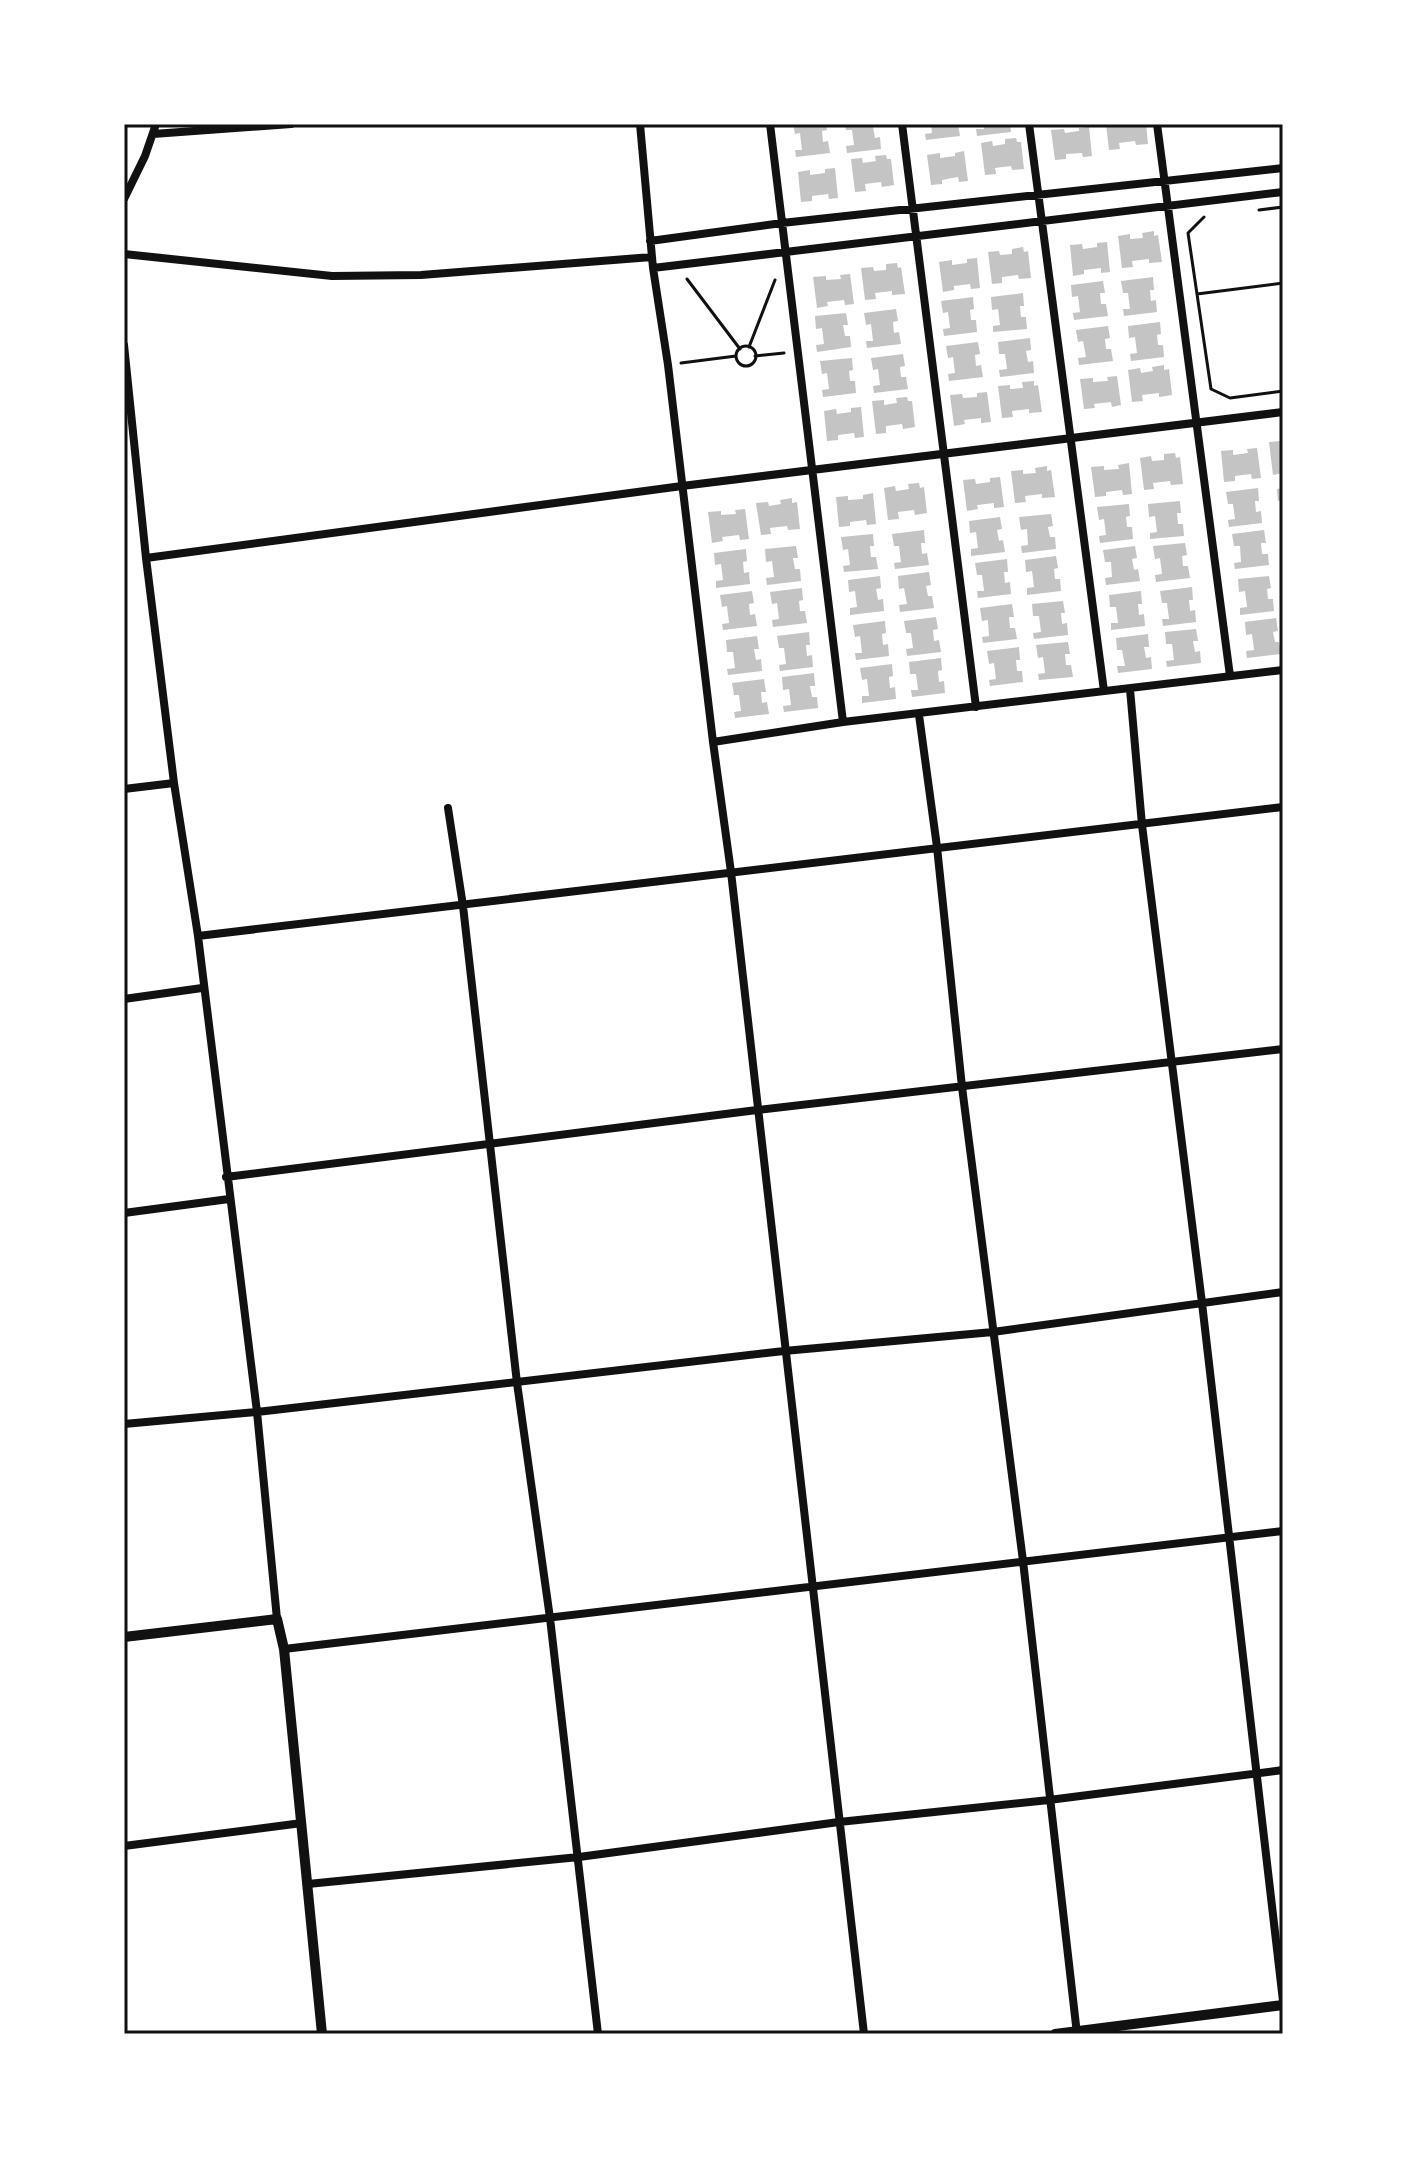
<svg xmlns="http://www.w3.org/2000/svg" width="1407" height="2158" font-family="'Alegreya Sans',sans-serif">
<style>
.building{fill:#c4c4c4}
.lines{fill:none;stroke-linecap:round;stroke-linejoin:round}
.path{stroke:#111;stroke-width:3}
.minor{stroke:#111;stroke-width:8}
.tertiary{stroke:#111;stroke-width:10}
.neatline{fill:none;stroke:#111;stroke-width:3}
</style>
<rect width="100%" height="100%" fill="#fff"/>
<path class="building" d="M793,124h33l1,6 -5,1 1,11 5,-1 2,12 -34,4 -1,-7h7l-2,-17 -5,1z
M845,124h37v2l-9,1 2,11 5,-1 1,12 -34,4 -1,-7 8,-1 -2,-15h-6z
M931,124h27l2,12 -34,4 -1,-6 7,-1z
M983,124h27l1,8 -34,4 -1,-7h8z
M1106,124h40l2,20 -12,1 -1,-4 -16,2 1,6 -11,1z
M1089,127l3,29 -9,1 -1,-4 -16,1v5l-11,1 -4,-30 13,-1 1,4 14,-2v-3z
M1016,138l1,4h4l3,27 -12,1 -1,-4 -16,2 1,6 -11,1 -4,-32 11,-2 1,5 12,-2v-5z
M964,151l4,30 -9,1 -1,-5 -16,3v4l-11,1 -4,-30 13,-2v5l15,-2v-3z
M886,155l1,4h4l3,26 -12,2 -1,-5 -16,2 1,7 -11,1 -4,-33 11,-1 1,5 13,-2 -1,-5z
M835,168l3,30 -9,1 -1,-5 -16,2v5l-11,1 -3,-30 12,-2v5l15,-2v-4z
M1154,231v5l4,-1 4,27 -13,1v-4l-17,2 1,6 -11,1 -4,-32 12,-2v5l13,-1 -1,-5z
M1107,242l3,30 -9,1v-5l-17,2v4l-11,2 -3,-31 12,-1 1,5 14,-2v-4z
M1023,247l1,5 4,-1 3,27 -12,1 -1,-4 -16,2v6l-10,1 -4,-32 11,-1 1,4 12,-1v-5z
M977,258l3,30 -9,1 -1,-5 -16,2v4l-11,2 -4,-30 13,-2v5l15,-2v-4z
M897,263l1,5 3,-1 4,27 -13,1v-4l-17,2 1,6 -11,1 -4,-32 12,-1 1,4 12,-1v-6z
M850,274l4,30 -9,1 -1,-5 -17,2 1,4 -11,2 -4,-31 13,-1v4l15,-1 -1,-4z
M1153,277l1,13h-4l1,11 5,-1 1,12 -33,4 -1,-7h7l-2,-16h-5l-2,-12z
M1103,281l2,12h-5l1,11h5l2,12 -34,4 -1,-7 7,-1 -2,-16 -6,1 -1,-12z
M1023,293l1,13h-4l1,11h5l1,12 -34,3v-6l7,-1 -2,-16 -6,1 -1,-13z
M973,297l1,12 -4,1 1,10h5l1,12 -33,4 -1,-7 7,-1 -2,-16 -5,1 -2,-12z
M896,309l2,12 -5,1 1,11 5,-1 2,12 -34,4 -1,-7h7l-2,-17 -5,1 -2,-12z
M846,313l2,12h-5l2,11h5l1,11 -34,5 -1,-7 8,-1 -2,-16 -6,1 -1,-13z
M1160,322l1,12 -4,1 1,10h5l1,12 -33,4 -1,-7 7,-1 -2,-16 -6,1 -1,-12z
M1108,326l2,12 -5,1 1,10h5l2,12 -34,4 -1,-7 8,-1 -3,-16 -5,1 -2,-12z
M1030,338l1,12 -5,1 2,11 5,-1 1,12 -34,4 -1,-7 8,-1 -2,-15h-6l-1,-12z
M978,342l2,12 -5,1 1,11 5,-1 2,12 -34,4 -1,-7 7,-1 -2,-16 -5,1 -2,-12z
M903,354l2,12 -5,1 1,10h5l2,12 -34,4 -1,-7 7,-1 -2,-16 -5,1 -2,-12z
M852,358l1,12 -4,1 1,10h5l1,12 -33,4 -1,-7 7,-1 -2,-16 -5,1 -2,-13z
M1164,365v5l5,-1 3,26 -13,2v-4l-17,2 1,6 -11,1 -4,-32 12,-2 1,5 12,-2 -1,-4z
M1117,376l4,29 -9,2 -1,-5 -17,2 1,4 -11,1 -4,-30 13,-1v4l15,-1 -1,-4z
M1034,381v5l4,-1 4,27 -13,1v-4l-17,2 1,6 -11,1 -4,-32 12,-1v4l13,-1 -1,-6z
M987,392l4,30 -10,1v-5l-17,2 1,4 -11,2 -4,-31 12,-1 1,4 14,-1v-4z
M907,397l1,4h4l3,26 -12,2 -1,-5 -16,2v7l-10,1 -4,-33 12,-1v5l13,-2 -1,-5z
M861,407l3,30 -9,1 -1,-5 -16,2v5l-11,1 -3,-30 12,-2 1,5 14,-2v-4z
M1280,441l1,4h2v28l-10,2 -4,-33z
M1257,448l4,30 -9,1 -1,-5 -16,2v5l-11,1 -3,-31 12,-1v5l15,-2 -1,-4z
M1175,453l1,5 4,-1 3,27 -12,1 -1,-4 -17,2 1,6 -10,1 -4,-32 11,-2 1,5 12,-1v-6z
M1129,463l3,31 -9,1 -1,-5 -16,2v4l-11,1 -4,-30 13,-1v4l15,-1 -1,-4z
M1047,466v5l4,-1 4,27 -13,1v-4l-17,2 1,6 -11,1 -4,-32 12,-1v4l13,-1 -1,-5z
M1000,477l4,30 -10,1v-5l-17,2 1,4 -11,2 -4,-31 12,-1 1,5 14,-2v-4z
M919,483l1,5 4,-1 3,26 -12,2 -1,-5 -16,2 1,7 -11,1 -4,-32 11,-2 1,5 13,-2 -1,-5z
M1258,488l1,13h-4l1,11 5,-1 1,12 -33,4 -1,-7 7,-1 -2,-15h-5l-2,-12z
M1283,488v12l-5,1 -1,-12z
M873,493l3,31 -9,1 -1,-5 -16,2v4l-11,1 -3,-30 12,-1v4l15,-1v-4z
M792,498v5l5,-1 3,27 -12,1 -1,-4 -17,2 1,6 -10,1 -5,-32 12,-1 1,4 12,-2 -1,-4z
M1180,501l1,12h-4l1,11h5l1,12 -34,3v-6l7,-1 -2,-16 -6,1 -1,-13z
M1129,504l1,12 -4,1 1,10h5l1,12 -33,4 -1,-7 7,-1 -2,-16 -5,1 -2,-13z
M745,509l4,30 -9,1 -1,-5 -17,2 1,4 -11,2 -4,-31 13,-1v4l15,-1 -1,-4z
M1051,514l2,12 -5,1 2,10h5l1,12 -34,4 -1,-7 7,-1 -1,-16 -6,1 -2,-13z
M1000,517l2,12 -5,1 2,11 4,-1 2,12 -34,4v-7l7,-1 -2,-16 -6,1 -1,-12z
M924,530l1,13h-4l1,11 5,-1 2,12 -34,4 -1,-6 7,-1 -2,-16h-5l-2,-12z
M1264,530l2,13h-5l1,11h6l1,11 -34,4 -1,-6 7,-1 -1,-16h-6l-2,-12z
M873,534l1,12h-4l1,11h5l2,12 -34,3 -1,-6 7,-1 -2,-16 -5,1 -2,-13z
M1185,543l2,12 -5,1 1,10h5l2,12 -34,4 -1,-7 7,-1 -2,-16 -5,1 -2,-13z
M796,546l2,12h-5l2,11h5l1,12 -34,4 -1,-7 8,-1 -2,-16 -6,1 -1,-13z
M1135,546l2,12 -5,1 2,11 4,-1 2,12 -34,4 -1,-7 7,-1 -1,-15h-6l-2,-12z
M746,549l1,12 -4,1 1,11 5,-1 1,12 -34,4v-7l7,-1 -2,-16 -6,1 -1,-12z
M1056,556l2,12 -4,1 1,10h5l1,12 -34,4v-7l7,-1 -2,-16 -6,1 -1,-12z
M1007,559l1,13h-4l1,11 5,-1 1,12 -33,4 -1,-7h7l-2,-16h-5l-2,-12z
M929,572l2,13 -5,1 2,10h4l2,12 -34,4 -1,-7 8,-1 -3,-16 -5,1 -1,-13z
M880,576l1,12 -5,1 2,11 5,-1 1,12 -34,4v-7l7,-1 -2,-16 -6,1 -1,-12z
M1269,576l2,12 -4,1 1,10h5l1,12 -34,4v-7l7,-1 -2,-16 -6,1 -1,-13z
M1192,587l1,13h-4l1,11 5,-1 1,12 -33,4 -1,-7h7l-2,-16h-5l-2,-12z
M802,588l1,12 -4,1 1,10h5l2,12 -34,4 -1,-7 7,-1 -2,-16 -5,1 -2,-12z
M752,591l2,12 -5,1 1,11 5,-1 2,12 -34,4 -1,-6 7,-1 -2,-17 -5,1 -2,-12z
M1141,591l1,13h-4l1,11 5,-1 1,12 -34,4v-7h7l-2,-16h-6l-1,-12z
M1063,601l2,12h-4l1,11 5,-1 1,12 -34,4 -1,-6 8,-1 -2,-16h-6l-1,-12z
M1012,604l2,13h-5l1,11h5l2,11 -34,4 -1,-6 7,-1 -1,-16 -6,1 -2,-13z
M936,617l2,12 -5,1 1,11 5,-1 2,12 -34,4 -1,-7 7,-1 -2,-15h-5l-2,-12z
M1276,618l2,13 -5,1 2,10h4l2,12 -34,4 -1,-7 8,-1 -2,-16 -6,1 -1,-13z
M885,621l1,12 -4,1 1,11 5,-1 1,12 -33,4 -1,-7h7l-2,-17 -5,1 -2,-12z
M1196,629l2,12h-5l2,11 5,-1 1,12 -34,4 -1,-6 8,-1 -2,-16h-6l-1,-12z
M809,632l1,13h-4l1,11 5,-1 1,12 -33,4 -1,-6 7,-1 -2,-16h-5l-2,-12z
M1148,634l1,13h-5l2,11 5,-1 1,12 -34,4 -1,-7h8l-3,-16h-5l-1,-12z
M757,636l2,13h-5l2,11 5,-1 1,12 -34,4 -1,-6 8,-1 -2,-16h-6l-1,-12z
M1068,642l2,12h-5l1,11h5l2,12 -34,3 -1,-6 7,-1 -2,-16 -5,1 -2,-13z
M1019,647l1,13h-4l1,11h5l1,11 -33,4 -1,-6 7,-1 -2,-16 -5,1 -2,-13z
M941,658l1,12 -4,1 1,11 5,-1 1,12 -33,4 -1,-7h7l-2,-16h-6l-1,-12z
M892,664l1,12 -4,1 1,11 5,-1 1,12 -34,4v-7h7l-2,-17 -5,1 -2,-12z
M814,673l1,13h-5l2,11h5l1,11 -34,4 -1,-6 8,-1 -2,-16 -6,1 -1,-13z
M764,679l2,13h-5l1,11 5,-1 2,12 -34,4 -1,-6 7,-1 -2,-16h-5l-2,-12z"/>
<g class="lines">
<path class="path" d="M1259,210l24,-3
M1204,217l-16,16 23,156 19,9 53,-7
M687,279l53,70
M1197,294l86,-11
M736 356a10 10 0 1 1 20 0a10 10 0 1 1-20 0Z
M749,347l26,-67
M755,356l29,-3
M681,363l55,-7"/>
<path class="minor" d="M640,124l13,144 15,97 45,377 18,130 133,1162
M770,124l73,598
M902,124l74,583
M1029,124l75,567
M1157,124l73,552
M153,134l138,-10
M124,199l21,-43 11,-32
M650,241l132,-18 501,-55
M124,254l208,22 89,-1 231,-18
M653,268l630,-76
M124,345l22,213 28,225 24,153 59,476 20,207
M146,558l536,-72 601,-74
M1130,689l12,136 60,478 81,698
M919,715l18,132 25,240 61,474 54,473
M713,742l130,-20 440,-52
M124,789l50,-6
M448,808l15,98 54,477 33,235 48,416
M198,936l1085,-129
M124,999l78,-11
M226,1177l531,-67 526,-61
M124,1213l105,-14
M124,1424l133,-12 527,-61 209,-19 290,-40
M284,1649l999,-118
M124,1846l178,-23
M308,1884l271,-27 260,-35 210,-22 234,-30"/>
<path class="tertiary" d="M124,1637l153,-18 7,30 38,385
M1055,2034l228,-29"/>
</g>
<rect width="1407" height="2158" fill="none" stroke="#ffffff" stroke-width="252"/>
<rect x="126" y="126" width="1155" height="1906" class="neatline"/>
</svg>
